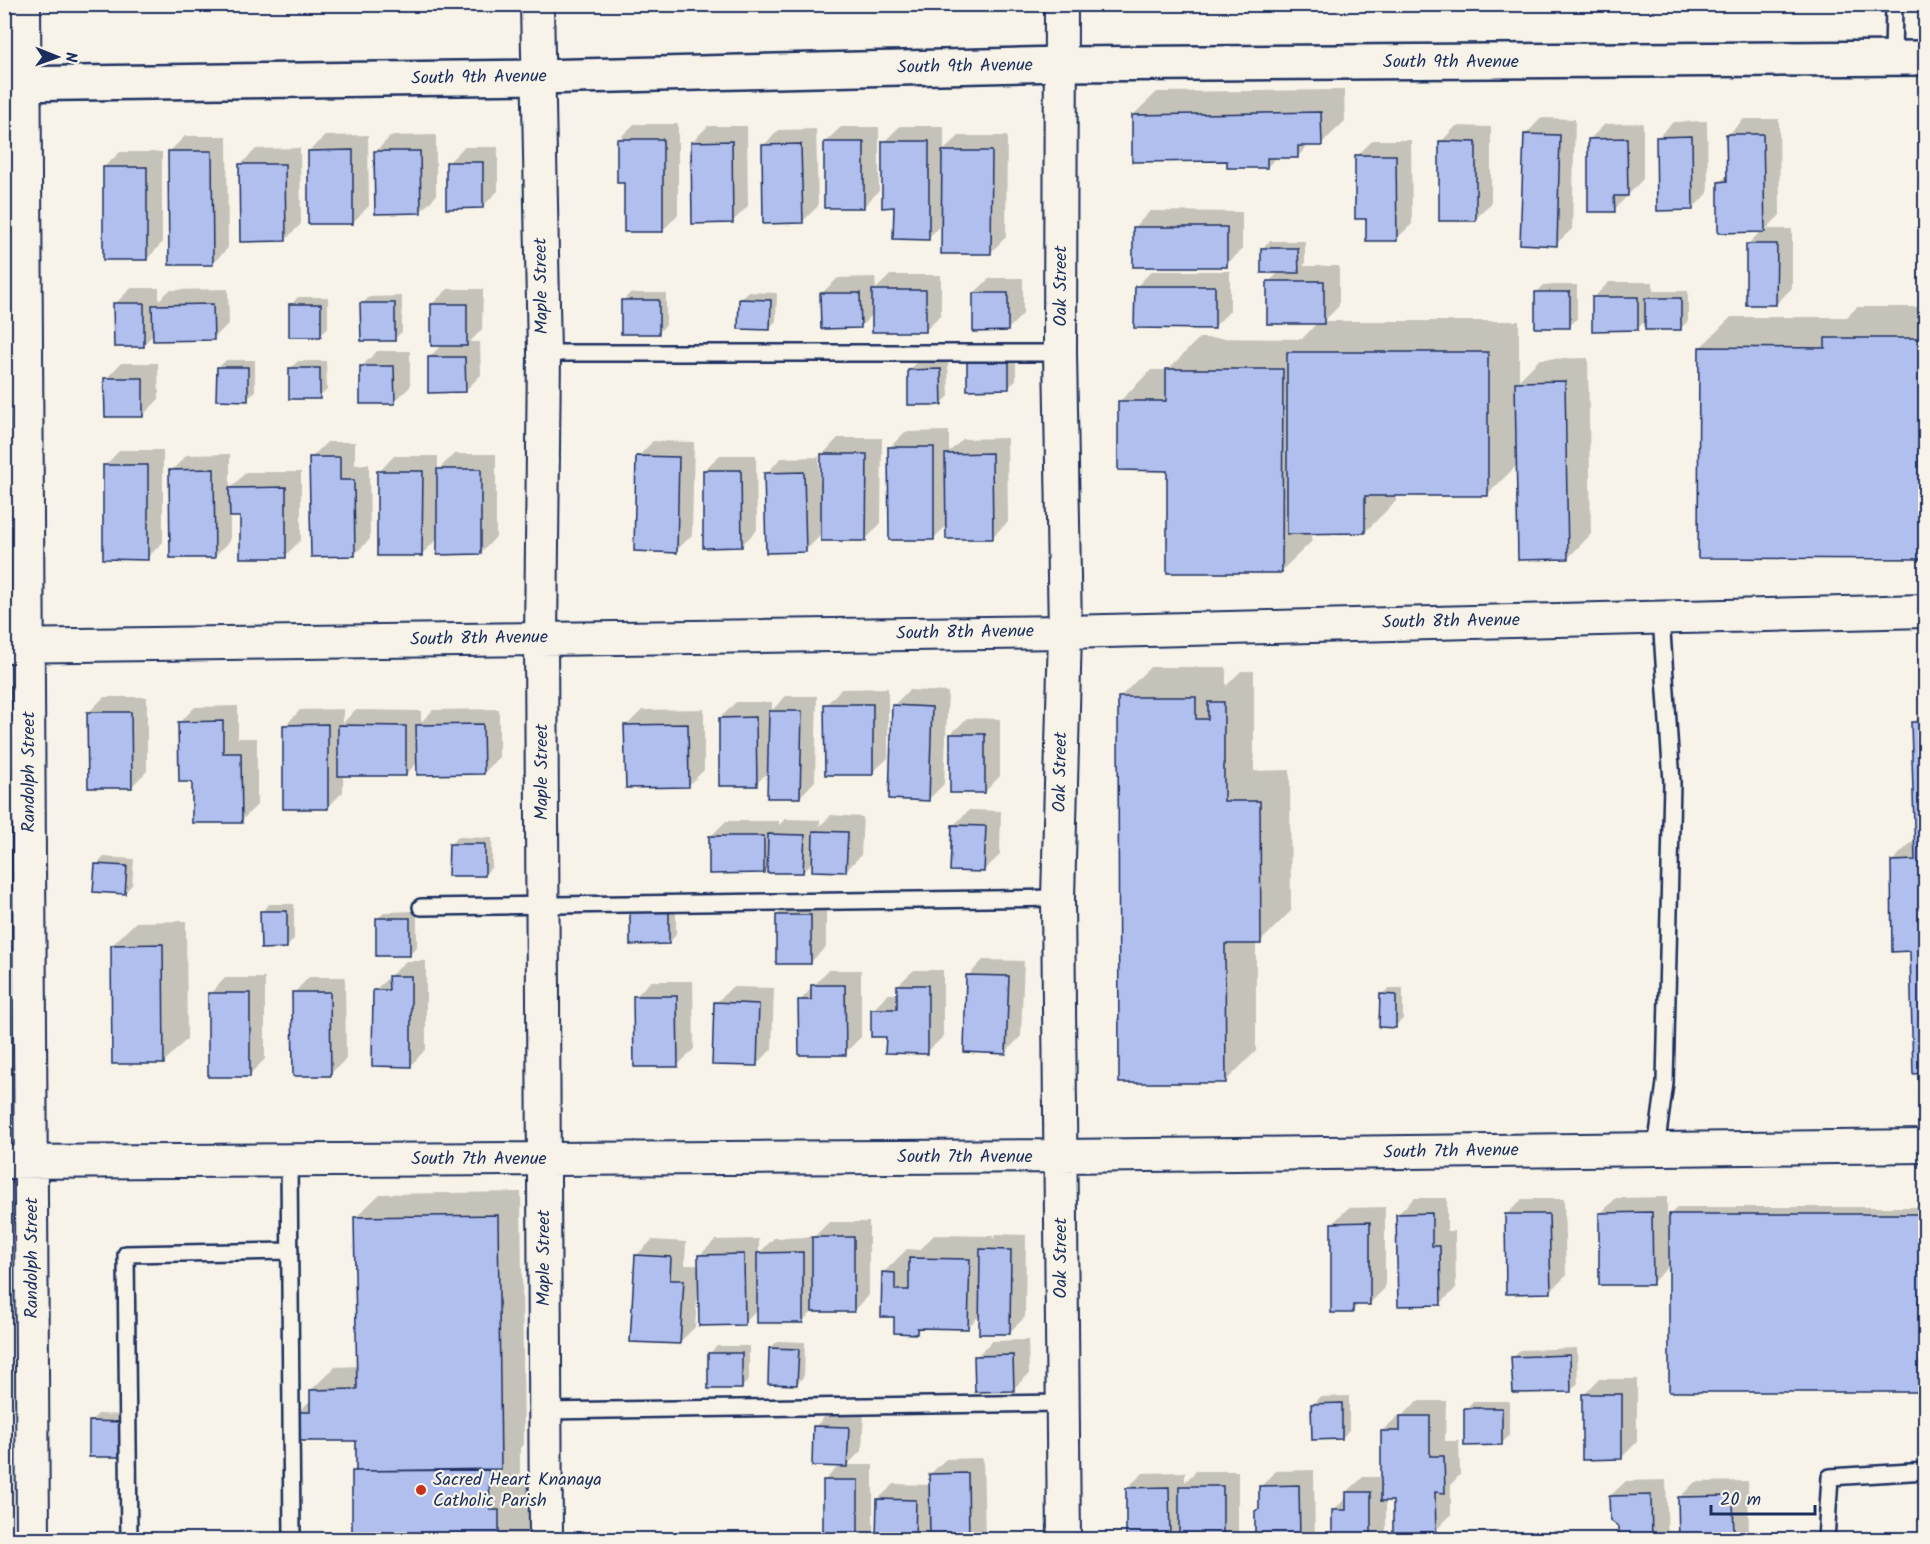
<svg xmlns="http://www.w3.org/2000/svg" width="1930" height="1544" font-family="Kalam,sans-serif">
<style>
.shadow{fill:#0003}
.building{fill:#b1bfef;stroke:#1b2f5e;stroke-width:1.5}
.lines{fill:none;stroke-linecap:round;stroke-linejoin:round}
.lane-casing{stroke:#1b2f5e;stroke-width:20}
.street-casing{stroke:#1b2f5e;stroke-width:36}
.secondary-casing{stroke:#1b2f5e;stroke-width:38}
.lane{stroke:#f7f3e8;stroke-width:15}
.street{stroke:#f7f3e8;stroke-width:32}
.secondary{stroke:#f7f3e8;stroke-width:33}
.poi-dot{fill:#c8321e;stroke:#f7f3e8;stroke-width:2}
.labels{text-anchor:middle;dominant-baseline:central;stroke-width:4.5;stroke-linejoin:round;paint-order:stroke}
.street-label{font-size:18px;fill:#1b2f5e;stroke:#f7f3e8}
.poi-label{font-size:18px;fill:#1b2f5e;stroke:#f7f3e8;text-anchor:start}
</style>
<rect width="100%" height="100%" fill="#f7f3e8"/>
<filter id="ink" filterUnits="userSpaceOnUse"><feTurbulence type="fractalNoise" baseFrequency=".0167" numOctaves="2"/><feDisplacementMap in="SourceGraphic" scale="12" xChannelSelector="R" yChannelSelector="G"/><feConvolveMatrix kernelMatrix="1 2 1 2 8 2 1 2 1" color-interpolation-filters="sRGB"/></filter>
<g filter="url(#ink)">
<path class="shadow" d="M1344,90l1,31 -24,23 -12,1 -12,12h-20l-10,10 -38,-8 -96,-44 24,-23z
M1541,118l34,1 -3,110 -16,15 -30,-110z
M1744,119h35l1,96 -14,14h26v59l-16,16 -29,-59 14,-14 -41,-49 9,-9 -1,-38z
M1707,121l1,72 -16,16 -34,-72 15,-15z
M1643,123v56l-29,31 -25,-70 16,-16z
M634,124h44v91l-16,16 -37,-49 -7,-42z
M708,126h39l1,80 -16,16 -40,-80z
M900,126h44v24l15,-14h48l-1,101 -15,15 -48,-29 -15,15 -33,-32 -11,-64z
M1456,126l35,1v77l-16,15 -34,-77z
M841,127h38v64l-15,15 -39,-64z
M816,129l2,77 -16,16 -39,-76 16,-16z
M368,135l1,71 -16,16 -44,-71 16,-15z
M436,135v61l-16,16 -45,-60 16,-16z
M185,136h42l1,112 -16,16 -42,-113z
M1373,140h38l1,84 -16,15 -29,-21 -10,-62z
M464,147h34v44l-16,16 -34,-44z
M300,148l1,76 -16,16 -45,-75 16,-16z
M120,152h42v91l-15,16 -43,-92z
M1150,211l92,1v38l-16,15 -91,-38z
M1270,241h35v23l-2,2h36v40l-15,15h195v59l21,-21 48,-1 3,176 -23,24 -50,-94 -30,30h-92v7l-31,31h-53v9l-31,30 -112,-102 -49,-68 31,-31h17l31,-32 103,1 16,-17 -49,-40 10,-10 -17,-23z
M1152,271h78v40l-16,16 -78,-40z
M890,275h51v40l-16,16 -51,-18 -14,14 -38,-34 16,-15 37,-1 1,12z
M990,278h33v36l-16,16 -33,-37z
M1609,282h44v9h35v30l-7,7 -35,-8 -9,9 -43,-32z
M1544,285h33v34l-8,7 -33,-33z
M131,288h28v12l11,-10 58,-1 1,34 -16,16 -59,-5 -11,11 -28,-41z
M448,289h35l-1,40 -12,13h10l1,33 -16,16 -36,-34 13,-12 -10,-41z
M748,292l29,1 -1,28 -7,7 -29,-28z
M630,293h36v32l-8,8 -35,-32z
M402,296v36l-8,7 -32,-35 7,-7z
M298,297h30v31l-7,7 -30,-30z
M1857,307h69v250l-226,-209 31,-31h116z
M377,351h33v36l-16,15 -33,-35z
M1016,351v29l-8,8 -39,-29z
M226,360h29v32l-8,7 -28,-32z
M298,361h28l1,29 -8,7 -29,-28z
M121,363h37l1,36 -16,16 -37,-36z
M917,363h31l1,33 -7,7 -33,-33z
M949,431v21l14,-13 44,-1 1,84 -16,15 -44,-13 -14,14 -45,-90 16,-16z
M838,438h44l-1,85 -15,16 -43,-6 -18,18 -39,-77 15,-16 38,-1 1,25 3,-1v-27z
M653,441l41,1 -2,93 -16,16 -38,-94z
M327,442h28v23l14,-1 1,75 -16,16 -43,-97z
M120,450h43v92l-16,16 -42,-92z
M230,454v35l16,-17h55v68l-16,16 -43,-40h-12v25l-15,15 -44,-85 16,-16z
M454,454h42v83l-15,16 -43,-15 -16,16 -43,-82 15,-16h44v14z
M720,455h36l1,75 -16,16 -37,-76z
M1150,667h76v19l15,-15h13v100l36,-1 1,141 -31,31h-4v109l-31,31 -106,-384z
M888,688v70l-16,15 -46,-68 15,-16z
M909,690l39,2 -4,92 -15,15 -36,-93z
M786,696h31l-2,85 -15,16 -31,-26 -13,13 -36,-66 16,-16h36v8z
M104,697h43v74l-15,15 -44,-73z
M238,706v32h19v67l-16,16 -47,-40 -14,-59 15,-15z
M343,709v14l12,-13 66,1v11l12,-12 66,-1v48l-15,16 -66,-11 -13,13 -62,-1v18l-16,16 -42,-82 15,-16z
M704,709v61l-16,16 -62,-60 16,-16z
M1926,710v362l-14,-122 -20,-89 24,-23 -3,-115z
M967,718l33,1v57l-15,16 -34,-58z
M969,810l32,1 -1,44 -16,15 -31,-44z
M831,815l32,2 -2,38 -15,16 -32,-10 -11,11 -34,-6 -6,6 -53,-35 16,-16h53v4l6,-6 35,1v6z
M458,837l34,1v29l-8,8 -34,-30z
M104,857l30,2 -2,26 -7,7 -29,-27z
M793,900h33v47l-16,16 -33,-48z
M676,903v32l-7,8h-37z
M269,904h25v35l-7,8 -25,-35z
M417,911v36l-8,8 -32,-36 8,-7z
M186,921l1,118 -24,24 -51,-118 24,-23z
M983,960l41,1 -3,75 -15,16 -38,-76z
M406,961h20v88l-15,16 -37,-74z
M828,970h33v67l-16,16 -45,-52z
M914,970h29v67l-16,15 -54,-42 15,-16h10v-9z
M309,977h36l1,82 -16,15 -36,-81z
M225,978h40v81l-16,16 -39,-81z
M651,981h42l1,68 -16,16 -43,-68z
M732,987l42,1 -2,61 -16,16 -40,-62z
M1389,988h14v31l-8,7 -14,-31z
M521,1192l3,252 -4,4v31h9v52l-7,9h-168l-1,-68 5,-5v-28l-61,-26 15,-14 -1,-9 24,-23 23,-1 -2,-149 24,-23z
M1667,1197v20l11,-10h248v183l-256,-125 -18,18 -52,-69 16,-16z
M1414,1198h33v33h8l1,57 -16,16 -42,-90z
M1522,1199h42l2,77 -16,16 -44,-77z
M1385,1207v81l-15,15h-10l-8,8 -19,-88 15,-15z
M829,1222h40v73l-16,16h-40l-11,11 -43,-13 -15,14 -46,-36 -3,40 -16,16 -43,-87 16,-16 34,2 -1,23h15v-10l15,-15 44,-1v14l15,-15 40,-1z
M997,1234l29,1 -1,82 -16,16 -28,-19 -13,13h-46l-6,5 -20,-16 -13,-43 24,-24 13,1 14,-15 59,1v3z
M1028,1340l1,34 -16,15 -37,-32 16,-16z
M778,1341l27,1 -1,34 -7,8 -27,-36z
M717,1346h32v34l-7,7 -33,-33z
M1577,1348l1,35 -7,7 -58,-32 7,-8z
M1599,1379h38v63l-16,16 -37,-63z
M1349,1396v34l-7,8 -29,-33 7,-8z
M1417,1401h29l-1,40h14l1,34 -9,9v31l-16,16 -40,-32h-9v41h-52v-30l13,-13v-5l16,-15h19v-46l16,-15h4z
M1473,1401h36v35l-8,8 -35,-35z
M830,1411l34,1 -2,38 -15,15h26v75h-49v-59l16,-16 -25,-38z
M98,1414l32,1 -1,33 -39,-26z
M983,1458l2,82h-108l1,-41 16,-15 36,1v-11l16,-15z
M1314,1470l1,70h-59v-29l5,-4v-21l15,-15z
M1196,1471h42v69h-111v-52l16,-15 42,-1v10z
M1666,1480l2,60h-48v-14l-10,-30 16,-15z
M1748,1481l1,59h-69l-1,-42 16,-16z"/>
<path class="building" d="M1321,112l1,34h-24v12h-31v10h-40v-7l-95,1v-47z
M1524,134l36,1 -3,111 -37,-2z
M1726,134h37l2,98 -47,1v-51l9,-1z
M1692,136l1,74 -36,1 -1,-74z
M1627,138l1,58h-14l1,16h-27v-73z
M617,139h46v93h-39v-49h-7z
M732,141l1,82 -41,1 -1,-82z
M882,141h47v99l-36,-1 1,-32 -12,1z
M1439,141l37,1v79h-37z
M824,142h40v66h-40z
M801,144l2,79 -40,1 -1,-79z
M353,150v74h-45v-73z
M168,151h44l1,114h-44z
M374,151h46l1,62 -46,1z
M942,151h50l-1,103h-50z
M1355,155h41l1,86h-31v-22h-11z
M446,162h37v46l-37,1z
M239,164h46l1,77 -46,1z
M103,167h44v93h-44z
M1133,227h94v40h-94z
M1746,244h31l-1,61h-30z
M1261,248h37l1,25h-38z
M1267,281h57v43h-57z
M1135,286h80v43l-81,-1z
M872,290h54v42h-54z
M1535,292h35v36h-35z
M820,293h40l1,35 -40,1z
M973,293h35v38l-35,1z
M1592,297h46v33l-46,1z
M1645,298h36v32h-36z
M739,299l32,1 -1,30 -32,-1z
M621,300h38v34h-38z
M113,303h31v44h-30z
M360,303h35v38h-34z
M213,304l1,36 -61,1 -1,-36z
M289,304h32v33h-32z
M431,304h36v42h-36z
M1825,338h101v221l-228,-1 1,-211 126,1z
M1287,352h201v144h-123v37l-78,1z
M428,357h37l1,35 -38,1z
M967,358h42v31l-42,1z
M360,366h34l1,38h-35z
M217,367h31v34l-32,-1z
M289,368h31v31h-31z
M941,369l1,36h-34v-35z
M1166,369h117l-1,204h-115v-102l-49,-1v-69h48z
M104,378h39v39h-38z
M1565,381l3,178 -50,1 -3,-178z
M888,447h46v93h-45z
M992,453l1,86h-47l-1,-85z
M821,454h46l-1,87h-45z
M636,456l43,1 -2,96 -43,-2z
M309,457h31v23h14l1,76 -44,1z
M103,465h45v95l-45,-1z
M214,469l1,89h-45l-1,-88z
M437,469h44v85l-44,1z
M703,470h38l1,77 -39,1z
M377,471h46l-1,85h-45z
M804,472l2,80 -40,1 -2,-80z
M286,487v71h-46v-41h-10l-1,-29z
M1118,697h78v22h12v-17h16v99h36l1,143h-36l1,139h-107z
M824,704h49v71h-48z
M892,705l40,2 -3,94 -40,-2z
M769,711h33l-2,87h-33z
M87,712h44l1,76h-44z
M756,717l1,69h-38v-68z
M223,721v32h18l1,70h-50v-41h-13l-1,-60z
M1911,722h15v351l-13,1 -3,-123 -18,1 -1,-91 24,-1z
M328,724v85h-45v-84z
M483,724l1,50 -67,1 -1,-50z
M688,724l1,63 -63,1 -2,-63z
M338,725l68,1v50h-68z
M950,734h35v59h-35z
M952,825l34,1 -2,46 -34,-1z
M813,831l35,1 -2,40 -34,-1z
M768,834l37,1 -2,38h-36z
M709,836h55v37l-55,1z
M449,844h36v32h-37z
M95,864l32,2 -2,28 -32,-2z
M669,910v34l-39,1v-34z
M260,911h27v37l-26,1z
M776,915h35v49h-35z
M376,918h34v38h-34z
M163,944l1,120h-52l-1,-119z
M966,975l43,1 -3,78 -42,-2z
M388,976h23v91l-39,-1 1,-76h16z
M811,985h34l1,70h-47l-1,-55h13z
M897,985h31v69l-43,-1 1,-16h-15v-28h26z
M292,992h38l1,84h-38z
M208,993h42v84h-42z
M1380,994l16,1v33l-17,-1z
M633,996h44l1,71h-44z
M714,1002l45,2 -2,62 -45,-1z
M1652,1212l1,73h-54v-72z
M1432,1213v33h8l1,59 -43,1 -2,-92z
M1505,1214h44l2,79 -45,1z
M1669,1214h257v178h-257z
M498,1215l3,254 -145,2v-30h-60v-29h14v-22l47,-1 -3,-172z
M1370,1222v83h-17v8h-22v-90z
M812,1237h42v75h-42z
M980,1249l31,1 -1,84h-31z
M803,1252v71h-46v-70z
M744,1254l1,71 -46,1 -1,-71z
M635,1255l36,2 -1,23h14l-4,64 -50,-2z
M909,1258l61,1 -2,70 -51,-1v6l-23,-1v-16h-13l1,-45 13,1v17h14z
M769,1348l30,1 -2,36 -29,-1z
M708,1353h34v36h-34z
M1013,1355l1,36 -39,1 -1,-36z
M1570,1355l1,37 -58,1 -2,-36z
M1582,1394h40v65l-40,1z
M1342,1403v36l-30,1 -1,-36z
M1464,1408h38v37l-38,1z
M1400,1416h30v40h14l1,37 -10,-1 1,40 -43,1v-32h-12v-70h19z
M89,1421l34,1 -1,35h-33z
M813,1426l36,1 -2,40 -35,-1z
M489,1470l1,40h9v30h-147v-69z
M968,1473l1,67h-39l-1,-66z
M823,1480h35v60h-35z
M1299,1485l1,55h-45v-29l4,-2v-23z
M1179,1486h44v54h-44z
M1169,1487l1,53h-44v-52z
M1346,1492h25v48h-39v-30h14z
M1651,1495l1,45h-33v-13l-9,-7 -1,-24z
M1733,1496l1,44h-55l-1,-43z
M877,1499l39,1 -1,40h-39z"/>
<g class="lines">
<g class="lane-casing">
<path id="lane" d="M1893,59l1,-55
M544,353h516
M421,907l637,-9
M1656,1149l9,-66 7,-301 -11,-165
M289,1160l3,380
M545,1411l517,-8
M129,1540l-3,-286 164,-3
M1826,1540l4,-63 96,-6"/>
</g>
<g class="street-casing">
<path id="street" d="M24,4l9,1536
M537,4l7,349 -3,286 5,901
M1061,4l-1,349 5,279 -7,266 6,642
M4,646l1061,-14 861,-21
M4,1162l1057,-6 865,-10"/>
</g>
<g class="secondary-casing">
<path id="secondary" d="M4,84l533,-7 525,-13 864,-6"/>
</g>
<use href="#lane" class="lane"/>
<use href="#street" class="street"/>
<use href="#secondary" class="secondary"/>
</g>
</g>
<circle class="poi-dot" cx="421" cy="1490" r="6"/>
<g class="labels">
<g class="street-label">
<text x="1451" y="62">South 9th Avenue</text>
<text transform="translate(965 67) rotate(-1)">South 9th Avenue</text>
<text transform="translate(479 78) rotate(-1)">South 9th Avenue</text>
<text transform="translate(542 286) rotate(-91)">Maple Street</text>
<text transform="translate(1061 286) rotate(-90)">Oak Street</text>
<text transform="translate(1451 622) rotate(-1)">South 8th Avenue</text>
<text transform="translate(965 633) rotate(-1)">South 8th Avenue</text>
<text transform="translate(479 639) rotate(-1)">South 8th Avenue</text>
<text transform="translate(29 772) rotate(-90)">Randolph Street</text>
<text transform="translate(542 772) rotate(-90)">Maple Street</text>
<text transform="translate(1061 772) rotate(-89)">Oak Street</text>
<text transform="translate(1451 1152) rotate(-1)">South 7th Avenue</text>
<text x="965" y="1157">South 7th Avenue</text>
<text x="479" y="1159">South 7th Avenue</text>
<text transform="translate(32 1258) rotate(-90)">Randolph Street</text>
<text transform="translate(544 1258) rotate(-90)">Maple Street</text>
<text transform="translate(1061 1258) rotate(-90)">Oak Street</text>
</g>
<g class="poi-label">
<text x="433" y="1480">Sacred Heart Knanaya<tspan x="433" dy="21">Catholic Parish</tspan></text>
</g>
</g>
<rect width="1930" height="1544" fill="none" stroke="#f7f3e8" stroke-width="24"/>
<rect x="12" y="12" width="1906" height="1520" fill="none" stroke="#1b2f5e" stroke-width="2" filter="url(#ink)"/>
<g transform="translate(57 57) rotate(91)" stroke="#f7f3e8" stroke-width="4.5" paint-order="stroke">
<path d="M0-4.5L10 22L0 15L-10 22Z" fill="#1b2f5e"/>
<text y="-9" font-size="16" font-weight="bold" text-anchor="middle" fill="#1b2f5e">N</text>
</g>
<path d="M1711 1505v9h104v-9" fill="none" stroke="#1b2f5e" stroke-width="3"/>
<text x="1720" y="1505" font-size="18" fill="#1b2f5e" stroke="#f7f3e8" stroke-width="4.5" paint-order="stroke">20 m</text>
</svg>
